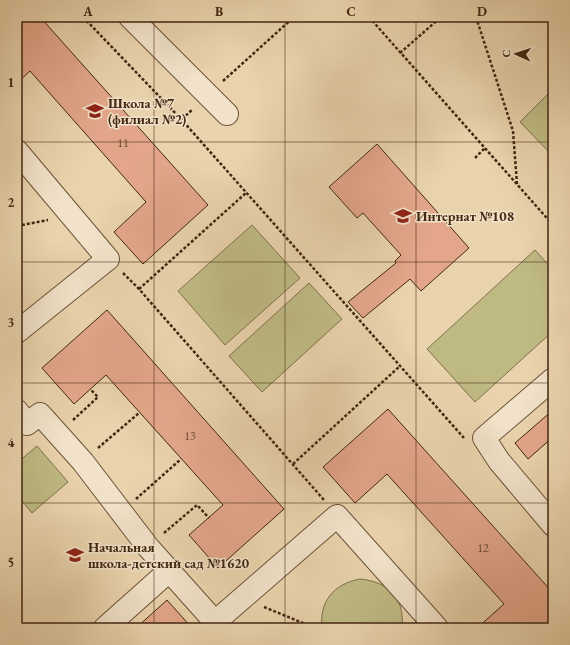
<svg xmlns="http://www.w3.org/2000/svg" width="570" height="645" font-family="'EB Garamond',serif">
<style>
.green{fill:#bfba84;stroke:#80704b}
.building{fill:#e3a68a;stroke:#422712}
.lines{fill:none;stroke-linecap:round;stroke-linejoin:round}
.minor-casing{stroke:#6c5238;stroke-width:24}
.path{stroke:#422712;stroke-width:2.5;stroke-dasharray:3 2;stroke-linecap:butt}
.minor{stroke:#f1e2c9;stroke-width:22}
.grid{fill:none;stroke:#422712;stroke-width:1;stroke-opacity:0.55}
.labels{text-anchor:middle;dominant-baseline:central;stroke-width:3;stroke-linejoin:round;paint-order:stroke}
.number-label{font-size:12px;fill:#6a4730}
.poi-label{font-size:14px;font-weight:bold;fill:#422712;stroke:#f1e2c9;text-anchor:start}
.neatline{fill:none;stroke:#422712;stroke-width:1.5}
.grid-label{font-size:13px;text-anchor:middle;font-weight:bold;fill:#422712}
</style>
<rect width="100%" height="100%" fill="#e9d3ac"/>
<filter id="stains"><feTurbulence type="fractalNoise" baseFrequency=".005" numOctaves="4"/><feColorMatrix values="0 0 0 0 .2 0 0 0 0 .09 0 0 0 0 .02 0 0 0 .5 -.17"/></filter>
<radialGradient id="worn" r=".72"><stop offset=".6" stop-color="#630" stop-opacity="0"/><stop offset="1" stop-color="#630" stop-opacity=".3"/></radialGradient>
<path class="green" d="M553,89v67l-33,-34z
M252,225l48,53 -75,67 -47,-54z
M535,250l18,20v61l-78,71 -48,-53z
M309,283l33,36 -80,73 -33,-36z
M37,446l31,36 -36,31 -15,-18v-32z
M360,579c29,3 45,19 42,49h-80c-3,-27 12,-44 38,-49z"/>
<path class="building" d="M17,17h23l168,188 -65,59 -29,-32 32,-30 -116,-131 -13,12z
M377,144l92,104 -48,43 -11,-12 -47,39 -15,-16 48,-39 -1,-2 6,-6 -38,-42 -6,5 -28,-31z
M107,310l177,199 -66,59 -29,-33 34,-30 -117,-130 -32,29 -32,-36z
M388,409l165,184v26l-11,9h-65l27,-24 -117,-130 -32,29 -32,-36z
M553,410v27l-25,22 -13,-16z
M167,600l25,28h-56z"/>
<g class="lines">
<g class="minor-casing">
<path id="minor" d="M130,17l97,97
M17,151l91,108 -91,73
M553,379l-69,59 15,23 54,64
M17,411l10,13 13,-10 43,48 65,85 67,75
M105,628l65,-58
M221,628l-6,-6 122,-106 100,112"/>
</g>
<path class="path" d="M83,17l98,102 283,319
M369,17l184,208
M476,17l37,114 4,53
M400,53l41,-36
M223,81l71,-64
M182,119l11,-10
M475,158l10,-10
M17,226l31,-6
M123,273l16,16 185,211
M139,289l108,-97
M73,420l25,-23 -8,-8
M98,448l41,-35
M293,464l107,-98
M136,499l45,-40
M164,533l33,-28 12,13
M264,607l51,21
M17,620l7,8"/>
<use href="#minor" class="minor"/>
</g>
<path class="grid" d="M154,17v611M285,17v611M416,17v611M17,142h536M17,262h536M17,383h536M17,503h536"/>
<defs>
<g id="school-bare" transform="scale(1.38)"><path d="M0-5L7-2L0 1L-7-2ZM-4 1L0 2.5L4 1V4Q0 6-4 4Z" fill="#8f2418" stroke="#f1e2c9" stroke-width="2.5" paint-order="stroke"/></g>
</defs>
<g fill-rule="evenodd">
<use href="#school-bare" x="95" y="111"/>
<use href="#school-bare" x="403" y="216"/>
<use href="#school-bare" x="75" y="555"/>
</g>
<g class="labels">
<g class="number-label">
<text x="123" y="143">11</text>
<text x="190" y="436">13</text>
<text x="483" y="548">12</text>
</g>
<g class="poi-label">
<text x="108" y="103">Школа №7<tspan x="108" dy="16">(филиал №2)</tspan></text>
<text x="416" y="216">Интернат №108</text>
<text x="88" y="547">Начальная<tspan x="88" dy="16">школа-детский сад №1620</tspan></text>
</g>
</g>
<rect width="570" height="645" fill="none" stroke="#e9d3ac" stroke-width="44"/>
<g transform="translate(516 54) rotate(273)" stroke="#f1e2c9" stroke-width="3" paint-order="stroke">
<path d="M0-3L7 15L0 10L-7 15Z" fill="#422712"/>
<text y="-6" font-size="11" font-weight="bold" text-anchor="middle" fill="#422712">С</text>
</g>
<rect x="22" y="22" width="526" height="601" class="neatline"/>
<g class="grid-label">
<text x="88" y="16">A</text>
<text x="219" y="16">B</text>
<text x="351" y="16">C</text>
<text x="482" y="16">D</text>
<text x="11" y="87">1</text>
<text x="11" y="207">2</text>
<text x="11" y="327">3</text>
<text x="11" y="447">4</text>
<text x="11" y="567">5</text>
</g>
<rect width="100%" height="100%" filter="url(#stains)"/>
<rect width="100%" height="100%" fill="url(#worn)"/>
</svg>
